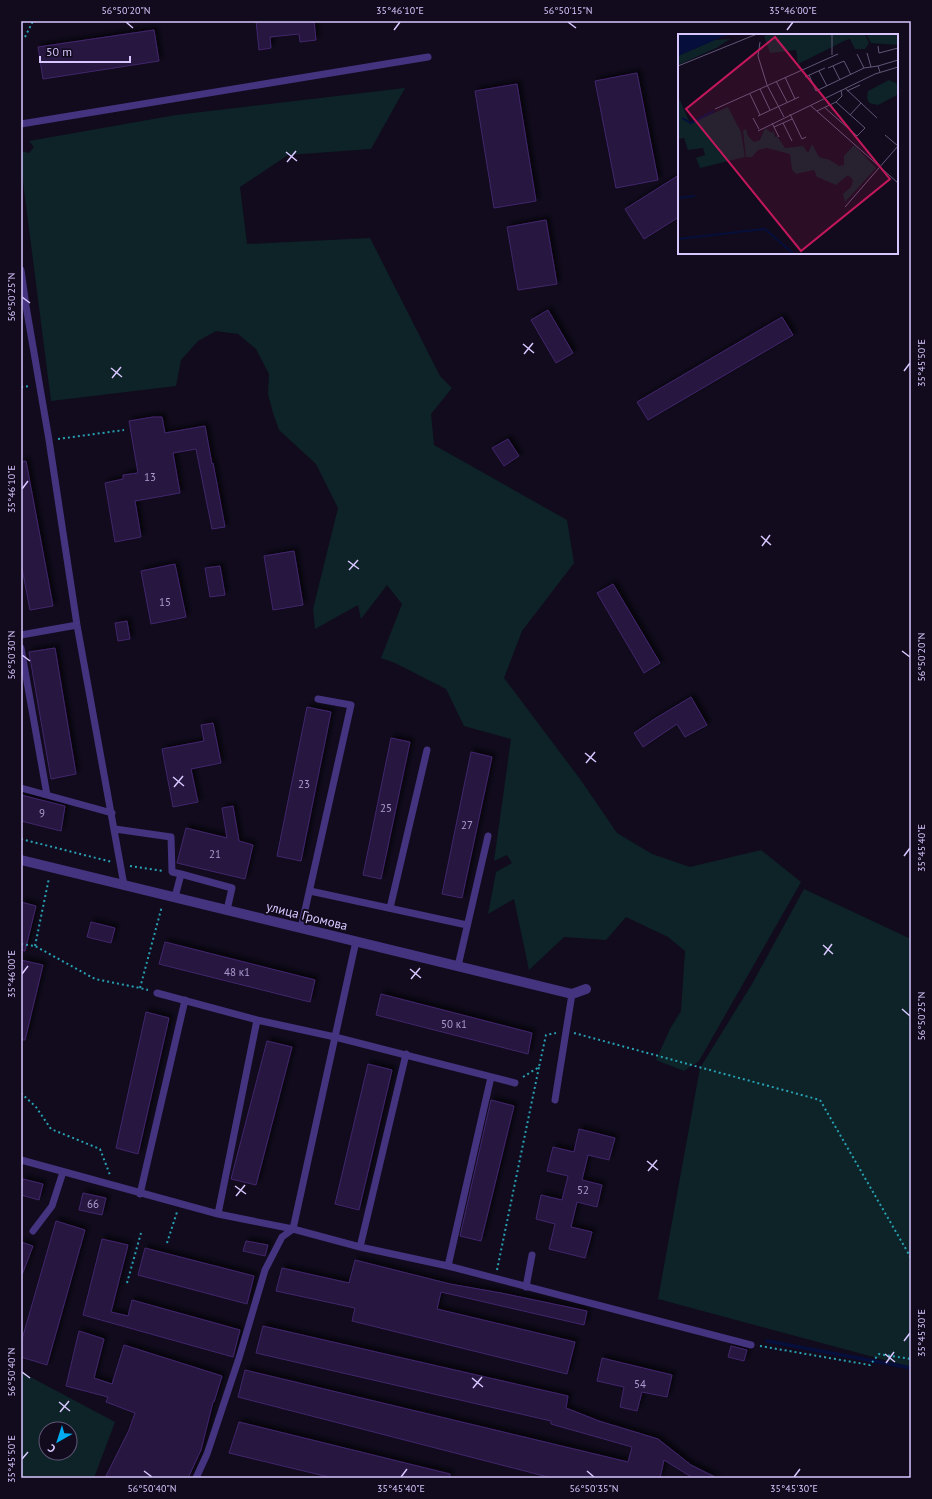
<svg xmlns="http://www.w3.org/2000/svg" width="932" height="1499" font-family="'PT Sans',sans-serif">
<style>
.green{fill:#0d2328;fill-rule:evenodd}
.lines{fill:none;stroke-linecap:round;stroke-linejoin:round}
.stream{stroke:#060f3b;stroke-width:3.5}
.building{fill:#26163f;stroke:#42266c;filter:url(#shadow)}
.path{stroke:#27a1b3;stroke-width:2;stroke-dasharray:2 3;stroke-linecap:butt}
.service{stroke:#44337f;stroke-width:7}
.tertiary{stroke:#44337f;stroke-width:10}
.ticks{fill:none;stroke:#d8c7ff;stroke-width:1.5}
.labels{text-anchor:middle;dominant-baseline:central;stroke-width:4;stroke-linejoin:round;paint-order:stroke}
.number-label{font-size:11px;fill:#ac9bcf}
.street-label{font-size:13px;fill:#d8c7ff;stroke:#110b1d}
.inset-river{fill:none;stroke:#060f3b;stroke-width:2}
.inset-road{fill:none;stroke:#615677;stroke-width:1}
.view{fill:#c2185b;fill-opacity:0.15;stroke:#c2185b;stroke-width:2}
.inset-edge{fill:none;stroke:#d8c7ff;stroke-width:2}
.neatline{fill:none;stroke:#d8c7ff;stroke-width:1.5}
.ticks-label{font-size:10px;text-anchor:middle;fill:#d8c7ff}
</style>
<defs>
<filter id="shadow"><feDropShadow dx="3.5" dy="-3.5" stdDeviation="2" flood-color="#0009"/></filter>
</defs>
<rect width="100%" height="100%" fill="#110b1d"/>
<path class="green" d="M405,88l-34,61 -83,6 -48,32 7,57 123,-6 70,138 12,12 -21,26 3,31 133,75 7,43 -52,68 -18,47 76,101 37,54 35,21 38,13 71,-17 40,32 -102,179 -15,10 -28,-11 14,-31 11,-18 4,-60 -17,-14 -42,-20 -20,23 -42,-3 -35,33 -15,-71 -26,15 8,-42 16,-9 -5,-8 -13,6 17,-122 -47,-13 -18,-37 -51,-26 -14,-5 21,-54 -15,-19 -26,34 -3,-14 -43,24 -2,-20 25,-101 -22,-44 -37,-34 -6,-17 -5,-19 1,-20 -13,-25 -18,-15 -22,-3 -18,10 -17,19 -5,26 -125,15 -30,-235v-15l8,2 5,-6 -5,-6 147,-26z
M804,889l107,50v428l-253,-68 42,-231 52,-84z
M21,1372l94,50 -21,56h-73zM46,1429h24v24h-24z"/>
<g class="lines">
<path class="stream" d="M767,1341l144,27"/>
</g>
<path class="building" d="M256,21h58l2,19 -16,2 -1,-8 -29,3 1,11 -12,2z
M154,30l5,31 -116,18 -5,-32z
M637,73l21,107 -42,8 -21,-107z
M517,84l19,117 -42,7 -19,-117z
M679,175v42l-35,22 -19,-30z
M546,220l11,64 -39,6 -11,-63z
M548,310l25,43 -17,10 -25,-43z
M782,317l11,18 -145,85 -11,-18z
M153,417h9l3,16 40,-7 7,38 1,-1 12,64 -13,2 -16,-80 -23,4 7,40 -45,8 6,36 -26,5 -10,-59 18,-4v-4l15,-2 -9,-52z
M508,439l11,17 -15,10 -12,-18z
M26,461l27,145 -23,4 -9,-47v-101z
M294,551l9,54 -30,5 -9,-54z
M175,564l11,53 -35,7 -10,-53z
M220,566l5,29 -15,2 -5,-29z
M613,584l47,79 -16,10 -47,-80z
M127,621l3,18 -12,2 -3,-18z
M55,648l21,126 -25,5 -22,-127z
M691,697l16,28 -22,12 -8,-13 -34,23 -9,-14 22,-15z
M307,707l24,5 -30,149 -24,-5z
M213,723l8,40 -30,6 7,33 -25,5 -11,-58 42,-8 -3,-16z
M391,738l19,4 -29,137 -18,-4z
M471,752l21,5 -30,141 -20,-4z
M21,795l44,11 -4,25 -40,-10z
M233,806l6,35 14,4 -8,34 -68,-16 9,-35 41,10 -5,-30z
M21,902l15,4 -11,45 -4,-1z
M91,922l24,6 -4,15 -24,-6z
M165,942l150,38 -5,22 -151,-38z
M21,960l22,5 -18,75h-4z
M381,994l151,39 -4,21 -152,-39z
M146,1012l23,6 -31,136 -22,-6z
M267,1041l25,6 -36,138 -25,-6z
M368,1064l24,6 -33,140 -24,-6z
M491,1100l23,6 -33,135 -21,-5z
M579,1129l36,9 -6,22 -21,-5 -6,25 20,5 -5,22 -20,-5 -6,25 21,5 -7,26 -36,-9 6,-25 -19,-5 5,-24 21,5 6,-24 -21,-5 6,-24 21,5z
M23,1179l20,5 -4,16 -18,-5z
M83,1193l23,5 -4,17 -23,-5z
M56,1221l29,9 -38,135 -26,-8v-14z
M102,1239l26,6 -17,67 17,4 4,-16 108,30 -7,27 -150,-42z
M246,1241l22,4 -3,11 -22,-5z
M21,1242l12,4 -11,29h-1z
M145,1248l109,28 -7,28 -109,-29z
M355,1260l95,24 51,9 86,18 -3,14 -143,-33 -4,17 138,33 -8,32 -215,-53 3,-13 -79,-17 6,-23 67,15z
M263,1326l305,70 -2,12 33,13 59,18 33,26 26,13h-24l-29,-18 -4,18h-108l-314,-81 7,-27 383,92 4,-15 -81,-23v-3l-295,-68z
M79,1331l25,8 -10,39 18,6 12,-39 98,31 -8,26h-1l-12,48 -13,28h-83l24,-48 6,-17 -29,-11 2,-5 -42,-11z
M731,1346l16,4 -3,11 -16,-4z
M602,1358l70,17 -5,22 -25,-5 -5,19 -17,-4 4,-20 -27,-6z
M239,1422l211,52v4h-117l-104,-25z"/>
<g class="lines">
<path class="path" d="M25,37l8,-16
M21,387l9,-1
M58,439l66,-9
M21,839l91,23
M130,866l33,5
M21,944l14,2 60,33 45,9 8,2
M35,946l14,-68
M140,988l22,-82
M574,1033l246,67 91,158
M523,1077l16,-10 7,-32 10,-2
M21,1093l15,14 15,22 49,20 10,26
M167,1243l10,-31
M497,1270l42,-203
M127,1283l14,-50
M760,1346l110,19 9,-11 32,5"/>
<path class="service" d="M21,124l407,-67
M21,270l5,36 23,134 28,185 47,260
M21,635l56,-10
M21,648l26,147
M21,788l91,25
M115,829l56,8 1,35 9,2
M310,891l157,34
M175,897l6,-23 51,14 -5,22
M390,908l37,-158
M301,928l50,-223 -33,-6
M458,966l30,-130
M157,993l100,27 78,17 180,46
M555,1100l17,-106
M21,1160l197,54 75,15 67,18 88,19 303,79
M140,1194l45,-194
M218,1214l39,-194
M33,1231l19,-25 11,-34
M360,1247l46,-193
M448,1266l43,-189
M526,1287l6,-32
M196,1478l11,-24 32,-96 26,-88 17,-33 11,-8 63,-288"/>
<path class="tertiary" d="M21,860l551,134 14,-5"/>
</g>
<path class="ticks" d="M126,22l7,6M568,22l8,6M394,30l6,-8M787,30l6,-8M286,152l11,9M287,162l9,-11M22,297l8,6M523,344l11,9M524,354l9,-11M111,368l11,9M904,371l6,-8M112,378l9,-11M22,489l6,-8M761,536l10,9M762,546l8,-11M348,561l11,8M349,570l9,-10M902,651l8,6M22,655l8,6M585,753l11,9M586,763l9,-11M173,777l11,9M174,787l9,-11M904,856l6,-8M823,945l10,9M824,955l8,-11M410,969l11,9M22,974l6,-8M411,979l9,-11M902,1009l8,7M647,1161l11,9M648,1171l9,-11M235,1186l11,8M236,1196l9,-11M904,1341l6,-8M885,1354l10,8M886,1363l8,-11M22,1372l8,6M472,1378l11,9M473,1388l9,-11M59,1402l11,9M60,1412l9,-11M22,1459l6,-7M144,1471l8,6M587,1471l7,6M401,1477l6,-8M794,1477l6,-8"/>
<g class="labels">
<g class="number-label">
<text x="150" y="477">13</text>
<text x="165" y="602">15</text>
<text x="304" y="784">23</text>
<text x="386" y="808">25</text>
<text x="42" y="813">9</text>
<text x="467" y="825">27</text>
<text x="215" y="854">21</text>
<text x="237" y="972">48 к1</text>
<text x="454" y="1024">50 к1</text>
<text x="583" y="1190">52</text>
<text x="93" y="1204">66</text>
<text x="640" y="1384">54</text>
</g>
<g class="street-label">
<text transform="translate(307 916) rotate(14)">улица Громова</text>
</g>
</g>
<g transform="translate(678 34)">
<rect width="220" height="220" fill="#110b1d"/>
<path d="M92,0h95l4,9 -4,6h-10l-5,-10 -4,1 -48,24 -2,-14 -26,3 -6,-17zM191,0h29v11l-27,-2 -4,-7zM52,5l-14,9 -38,17v-9l36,-16zM211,46l9,4 -1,11 -19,10 -9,-2 -2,-5 1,-7zM0,62l12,27 38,-16 13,25 4,25 -45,11 -4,-10 9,-3 -2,-7 -15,2 -4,-12 -6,1zM87,94l7,5 1,-3 2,7 2,-1 8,12 18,-2 5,7 4,-9 7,13 11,3 9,6 5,-1v-9l10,-11 22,23 -31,34 -2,-8 8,-7 2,-7 -5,-5 -12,10 -19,-8 -3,-7 -18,4 -4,-4 -2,-16 -23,-6 -9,2 -6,7h-6l-3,-27 3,-1 2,7 6,6 6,-2z" fill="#0d2328"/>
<path d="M0,0h51l-51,22z" fill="#060f3b"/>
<path class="inset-river" d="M4,84l9,5 23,-12M0,164l17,-2M0,205l87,-10 29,25"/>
<path class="inset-road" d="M154,0v21M82,8l-2,14 9,29 17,32M200,12l1,7 19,-5M189,19l4,14M179,20l7,14M0,32l79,-32M155,32l7,14M150,34l16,-7 7,14M141,37l8,15M202,38l-2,-6 20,-6M131,41l7,16 48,-23 14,-2M107,43l10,22M127,43l20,-9M98,47l11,21M167,54l32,30M82,55l10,21M169,57l13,-6M72,60l10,21M132,71l88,78M146,73l33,29 8,-8 -29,-26 6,-6 -1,-6M37,75l123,-55M139,77l19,-9M112,80l12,25 4,-2M172,81l11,-12M80,82l41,-19M75,84l6,11M94,89l7,14M105,89l9,18M96,93l18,-8M80,97l117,-57 23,-7M207,101l13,11M167,173l53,-61"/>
<path class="view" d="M97,3l115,142 -89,72 -115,-142z"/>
<rect width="220" height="220" class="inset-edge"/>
</g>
<rect width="932" height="1499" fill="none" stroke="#110b1d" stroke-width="44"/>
<g transform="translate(58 1441) rotate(219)"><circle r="19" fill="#110b1d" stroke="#615677"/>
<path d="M0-3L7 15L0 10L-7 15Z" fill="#00abf2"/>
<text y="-6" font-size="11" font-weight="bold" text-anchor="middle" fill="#d8c7ff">С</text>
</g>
<path d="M40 56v6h90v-6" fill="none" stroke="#d8c7ff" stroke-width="2"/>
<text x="46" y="56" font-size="12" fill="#d8c7ff" stroke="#110b1d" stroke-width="3" paint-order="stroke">50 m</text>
<rect x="22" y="22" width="888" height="1455" class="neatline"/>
<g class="ticks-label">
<text x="126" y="14">56°50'20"N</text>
<text x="400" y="14">35°46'10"E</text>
<text x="568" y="14">56°50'15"N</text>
<text x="793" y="14">35°46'00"E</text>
<text transform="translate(11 297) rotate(-90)" y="4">56°50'25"N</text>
<text transform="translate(921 363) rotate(-90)" y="4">35°45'50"E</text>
<text transform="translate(11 489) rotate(-90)" y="4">35°46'10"E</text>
<text transform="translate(11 655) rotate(-90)" y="4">56°50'30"N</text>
<text transform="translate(921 657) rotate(-90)" y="4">56°50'20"N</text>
<text transform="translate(921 848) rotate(-90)" y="4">35°45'40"E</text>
<text transform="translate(11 974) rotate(-90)" y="4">35°46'00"E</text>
<text transform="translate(921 1016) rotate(-90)" y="4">56°50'25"N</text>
<text transform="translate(921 1333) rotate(-90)" y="4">35°45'30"E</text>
<text transform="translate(11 1372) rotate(-90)" y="4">56°50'40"N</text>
<text transform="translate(11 1459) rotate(-90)" y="4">35°45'50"E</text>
<text x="152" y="1492">56°50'40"N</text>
<text x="401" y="1492">35°45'40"E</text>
<text x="594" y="1492">56°50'35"N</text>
<text x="794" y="1492">35°45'30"E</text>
</g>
</svg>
